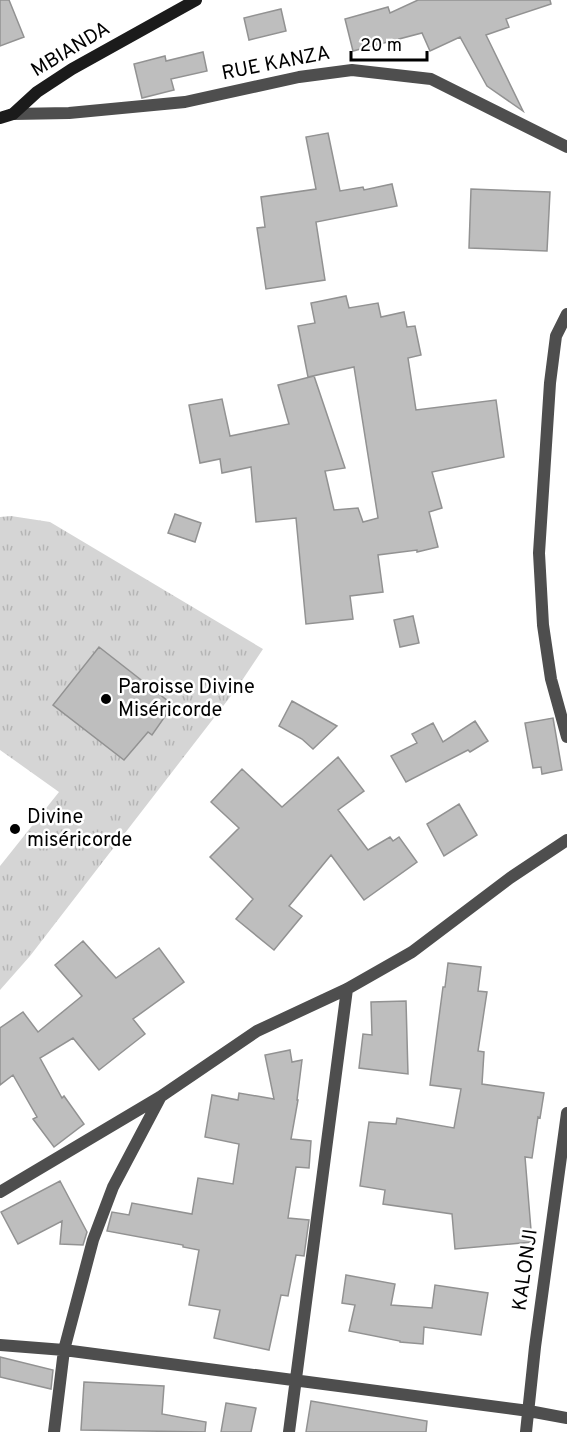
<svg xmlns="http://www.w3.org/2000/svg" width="567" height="1432" font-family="Overpass,sans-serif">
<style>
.grass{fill:url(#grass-tufts)}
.building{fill:#bebebe;stroke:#929292;stroke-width:1.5}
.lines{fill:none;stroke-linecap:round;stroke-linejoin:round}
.street{stroke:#4e4e4e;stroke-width:12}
.secondary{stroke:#1b1b1b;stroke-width:12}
.poi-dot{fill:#000;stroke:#fff;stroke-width:2}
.labels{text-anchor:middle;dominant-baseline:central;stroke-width:5;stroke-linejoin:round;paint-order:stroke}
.street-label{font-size:20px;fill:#000;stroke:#fff}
.poi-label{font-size:20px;fill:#000;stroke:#fff;text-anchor:start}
</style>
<defs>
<pattern id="grass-tufts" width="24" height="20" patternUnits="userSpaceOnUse" patternTransform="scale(1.5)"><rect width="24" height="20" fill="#d5d5d5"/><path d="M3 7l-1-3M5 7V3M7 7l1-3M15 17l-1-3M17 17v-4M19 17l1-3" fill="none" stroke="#b5b5b5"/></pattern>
</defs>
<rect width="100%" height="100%" fill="#fff"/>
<path class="grass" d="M11,516l39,6 213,127 -26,39 -207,268 -30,34v-124l59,-74 -59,-42v-233z"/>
<path class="building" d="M0,0h9l15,37 -24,9z
M418,0h132l1,4 -45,15 3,8 -23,8 37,76 -36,-25 -27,-49 -30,14 -8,-18 -69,18 -8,-32 43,-12 2,6z
M281,9l5,22 -37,9 -5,-22z
M203,52l4,19 -36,8 3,11 -32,8 -8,-34 31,-8 1,5z
M328,133l12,58 23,-4 1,3 28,-6 5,22 -81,16 9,58 -59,9 -9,-61 8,-1 -4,-30 55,-8 -10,-52z
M471,189l79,3 -3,59 -78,-3z
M346,296l3,12 29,-5 3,14 23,-5 3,15 8,-1 6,29 -13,3 8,52 80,-10 8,57 -72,15 10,36 -13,4 9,35 -21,5v-2l-39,5 5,37 -33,4 3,23 -47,5 -10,-106 -40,4 -5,-55 -29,6 -2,-14 -20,4 -11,-58 33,-6 8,37 59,-12 -11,-39 36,-9 31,92 -20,3 9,39 24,-2 5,14 15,-4 -24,-151 -46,10 -10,-51 17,-3 -4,-20z
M175,514l26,9 -6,19 -27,-9z
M413,616l6,27 -19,4 -6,-27z
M99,647l74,58 -21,30 -4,-3 -24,28 -71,-55z
M292,701l45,25 -24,23 -11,-10 -23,-13z
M553,718l9,52 -20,4 -1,-7 -8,1 -8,-45z
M475,721l13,20 -18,11 -2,-2 -62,32 -15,-26 26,-13 -5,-9 21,-11 10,19z
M338,757l26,34 -26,19 30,40 22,-13 3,4 6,-4 18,25 -53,38 -33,-45 -42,51 13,10 -28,34 -38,-31 17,-20 -43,-42 29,-29 -28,-26 31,-33 40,38z
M459,804l18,31 -33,21 -17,-32z
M83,941l33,37 43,-30 25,34 -51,37 12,15 -46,36 -26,-32 -33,20 22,40 2,-2 20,28 -30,23 -21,-28 4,-2 -24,-42 -13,10v-57l23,-16 15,20 44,-36 -27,-31z
M448,963l33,4 -3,24 9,1 -9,59 6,1 -2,32 62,9 -4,25 -2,-1 -6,41 -7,-1 7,85 -77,7 -3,-35 -69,-10 2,-14 -25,-4 9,-64 27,2 1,-6 57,10 7,-39 -31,-4 13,-98h2z
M406,1001l2,73 -49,-6 4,-34 9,1 -1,-33z
M290,1050l2,12 10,-2 -5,40h1l-7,39 20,2 -2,27 -13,-1 -8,51 21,2 -5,36 -8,-1 -8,41 -7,-1 -12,55 -55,-12 6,-28 -31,-5 10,-55 -16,-3v-2l-76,-14 5,-19 17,3 3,-12 60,11 6,-36 35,6 6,-40 -34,-7 7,-42 26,5 1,-7 35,6 -9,-44z
M60,1181l27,51 -4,13 -23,-1 2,-23 -44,23 -17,-32z
M346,1275l49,9 -4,21 41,3 3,-23 53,8 -7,42 -57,-8 -1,17 -23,-2v-1l-51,-10 6,-26 -13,-2z
M0,1357l53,13 -2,19 -51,-12z
M84,1382l80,4 -2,28 44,8 -1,10 -124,-2z
M311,1401l116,20 -1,11h-120z
M226,1403l30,5 -5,24h-30z"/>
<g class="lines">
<path class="street" d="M13,114l56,-1 116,-11 114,-25 53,-7 79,9 136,68
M567,314l-11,22 -6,47 -11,170 4,72 8,54 16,58
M0,1192l160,-95 97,-66 90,-42 65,-37 98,-74 57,-38
M0,1345l64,5 465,61 38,7
M54,1432l10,-82 29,-110 20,-53 47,-89
M289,1432l58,-443
M526,1432l9,-85 32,-234"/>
<path class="secondary" d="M0,118l13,-4 24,-22 35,-23 124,-69"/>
</g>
<g class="poi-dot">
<circle cx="106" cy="699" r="6"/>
<circle cx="15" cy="829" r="6"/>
</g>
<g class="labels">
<g class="street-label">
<text transform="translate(71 50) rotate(-31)">MBIANDA</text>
<text transform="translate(276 64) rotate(-11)">RUE KANZA</text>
<text transform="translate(526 1270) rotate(-82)">KALONJI</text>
</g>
<g class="poi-label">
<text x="118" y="688">Paroisse Divine<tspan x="118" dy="23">Miséricorde</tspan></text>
<text x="27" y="818">Divine<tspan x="27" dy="23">miséricorde</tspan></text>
</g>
</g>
<path d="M351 51v9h76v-9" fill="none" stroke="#000000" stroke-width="3"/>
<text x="360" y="51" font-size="18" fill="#000000" stroke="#ffffff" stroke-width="4.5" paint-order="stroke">20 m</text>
</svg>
